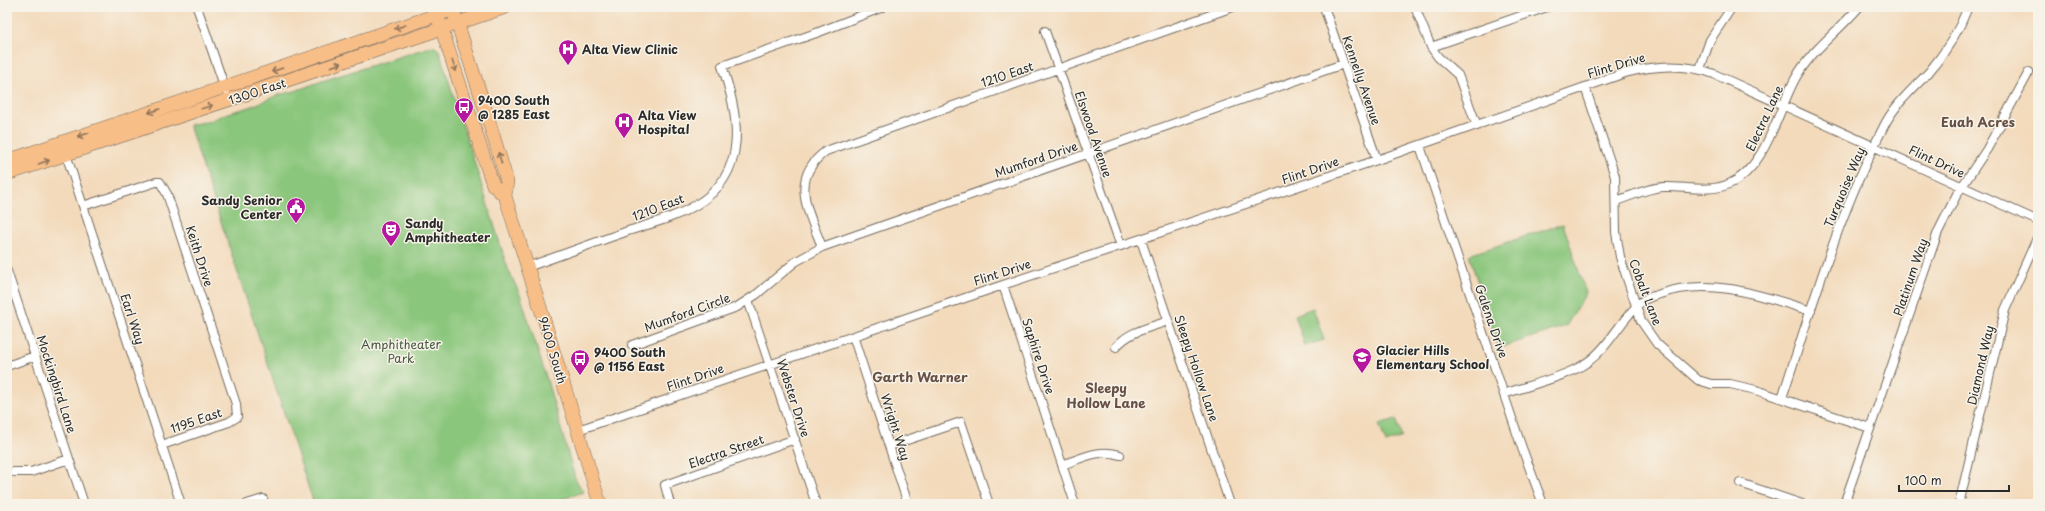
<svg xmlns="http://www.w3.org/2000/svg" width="2045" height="511" font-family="'Playpen Sans',sans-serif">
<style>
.green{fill:#8ac67c;stroke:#5a7854}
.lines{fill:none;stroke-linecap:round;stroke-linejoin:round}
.minor-casing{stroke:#71685d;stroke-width:10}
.primary-casing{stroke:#71685d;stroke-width:14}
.minor{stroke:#fff;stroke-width:8}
.primary{stroke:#f7be88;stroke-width:13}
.oneway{stroke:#91745a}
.labels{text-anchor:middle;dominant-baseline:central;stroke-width:3;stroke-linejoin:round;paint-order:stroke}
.poi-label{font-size:12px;font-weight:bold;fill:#2b2b2b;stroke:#f7f3e8;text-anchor:start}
.street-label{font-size:12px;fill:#2b2b2b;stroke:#f7f3e8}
.park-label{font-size:12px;fill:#485a43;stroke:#f7f3e8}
.neighbourhood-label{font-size:13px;font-weight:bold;fill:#685046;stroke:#f7f3e8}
</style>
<rect width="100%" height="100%" fill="#f7f3e8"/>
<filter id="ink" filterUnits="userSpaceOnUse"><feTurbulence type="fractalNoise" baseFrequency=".025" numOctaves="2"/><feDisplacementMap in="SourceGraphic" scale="8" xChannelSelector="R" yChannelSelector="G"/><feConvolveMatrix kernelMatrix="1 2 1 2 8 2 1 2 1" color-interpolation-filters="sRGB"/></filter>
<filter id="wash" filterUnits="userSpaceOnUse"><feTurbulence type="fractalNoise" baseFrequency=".012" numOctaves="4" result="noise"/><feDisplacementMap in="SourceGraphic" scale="16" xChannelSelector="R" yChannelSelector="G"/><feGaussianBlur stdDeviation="0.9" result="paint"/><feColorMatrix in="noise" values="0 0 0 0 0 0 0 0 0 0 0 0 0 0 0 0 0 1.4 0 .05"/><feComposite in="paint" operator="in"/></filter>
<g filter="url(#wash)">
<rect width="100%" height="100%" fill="#f3dabb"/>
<path class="green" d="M433,46l6,4 69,219 13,28 26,83 28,98 8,14 -35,12h-234l-125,-379 21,-4 15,-7 25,-7 28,-12 17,-4 27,-10z
M1563,224l23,69 -20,33 -67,22 -30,-93z
M1313,308l11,32 -19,6 -10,-31z
M1396,419l6,18 -16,6 -7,-19z"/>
</g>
<g filter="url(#ink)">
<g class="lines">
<g class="minor-casing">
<path id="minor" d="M197,7l29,84
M1324,7l53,153
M1415,7l16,40 7,10 20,18 19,51
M1045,31l76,215
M1431,47l116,-40
M1700,69l10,-29 22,-33
M1585,87l30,89 1,56 4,25 21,64 16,23 41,36 13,4h19l26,6 114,38
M1420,146l102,302 21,56
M65,151l116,353
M1616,201c15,-5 31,-13 47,-14 21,-1 46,6 66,-3 37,-16 48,-71 66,-105 16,-29 43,-47 64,-72
M83,206l73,-24h4l7,12 69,210 1,13 -8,5 -67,23
M1141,240l89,264
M822,247c-13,-35 -34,-68 4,-96l407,-144
M527,267c35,-12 69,-25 104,-37 22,-7 45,-13 65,-25 54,-32 43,-90 26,-139l97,-34 64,-25
M7,271l77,233
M1003,285l72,219
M748,300l68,204
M853,336l55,168
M632,345l105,-38 20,-13 38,-32 27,-15 521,-183
M1116,347c13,-16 33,-19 52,-26
M7,366l28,-10
M1504,394c22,-8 64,-18 82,-31 23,-15 34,-43 55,-61 5,-4 12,-6 19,-8 50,-18 103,2 151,17
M1782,398c30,-91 57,-185 101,-270 11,-23 29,-38 46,-56 16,-19 30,-41 39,-65
M578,430l425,-145 374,-125 248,-87c30,-8 60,-10 89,1l324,147
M889,446l72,-24 28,82
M1062,465c20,-7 38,-17 58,-10
M14,472h17l38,-13
M1740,483l62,21
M247,504l16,-5
M670,504l-5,-19 130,-46
M1844,504l94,-272 19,-38 30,-45 42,-77
M1959,504l46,-194 33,-74"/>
</g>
<g class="primary-casing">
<path id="primary" d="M452,7l32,98 23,76 -2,15 37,117 58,191
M439,21l54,164 12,11
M7,161l453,-154
M7,174l499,-167"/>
</g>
<use href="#minor" class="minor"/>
<use href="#primary" class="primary"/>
</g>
<defs><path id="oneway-shaft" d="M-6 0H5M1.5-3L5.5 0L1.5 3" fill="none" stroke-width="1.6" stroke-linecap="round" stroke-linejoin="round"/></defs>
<g class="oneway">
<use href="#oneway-shaft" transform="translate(400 27) rotate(161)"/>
<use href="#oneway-shaft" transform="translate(336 65) rotate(-19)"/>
<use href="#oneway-shaft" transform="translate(454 66) rotate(72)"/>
<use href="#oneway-shaft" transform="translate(277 70) rotate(161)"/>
<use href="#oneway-shaft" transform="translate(207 107) rotate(-18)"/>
<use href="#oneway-shaft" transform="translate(154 111) rotate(161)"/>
<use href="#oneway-shaft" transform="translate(83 135) rotate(161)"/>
<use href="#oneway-shaft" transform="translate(500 158) rotate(-106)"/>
<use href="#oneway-shaft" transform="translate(44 162) rotate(-19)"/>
</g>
</g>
<defs>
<g id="hospital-pin" transform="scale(1)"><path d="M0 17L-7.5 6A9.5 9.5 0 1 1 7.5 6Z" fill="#b5179e" stroke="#f7f3e8"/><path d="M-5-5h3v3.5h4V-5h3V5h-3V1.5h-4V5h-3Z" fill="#fff"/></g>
<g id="bus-pin" transform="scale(1)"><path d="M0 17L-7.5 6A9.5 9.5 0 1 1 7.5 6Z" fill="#b5179e" stroke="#f7f3e8"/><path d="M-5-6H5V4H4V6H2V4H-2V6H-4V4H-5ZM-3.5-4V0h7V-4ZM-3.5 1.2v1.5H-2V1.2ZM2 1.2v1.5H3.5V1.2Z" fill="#fff"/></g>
<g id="civic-pin" transform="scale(1)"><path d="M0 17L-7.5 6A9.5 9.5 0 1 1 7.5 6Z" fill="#b5179e" stroke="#f7f3e8"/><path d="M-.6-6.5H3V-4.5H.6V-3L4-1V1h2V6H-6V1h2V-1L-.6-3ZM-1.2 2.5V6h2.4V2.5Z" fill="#fff"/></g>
<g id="theatre-pin" transform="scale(1)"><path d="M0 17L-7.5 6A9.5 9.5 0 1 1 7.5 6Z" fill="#b5179e" stroke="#f7f3e8"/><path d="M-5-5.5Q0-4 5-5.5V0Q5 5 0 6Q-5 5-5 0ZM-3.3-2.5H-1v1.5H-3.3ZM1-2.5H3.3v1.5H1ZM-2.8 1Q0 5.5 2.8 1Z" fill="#fff"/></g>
<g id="school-pin" transform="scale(1)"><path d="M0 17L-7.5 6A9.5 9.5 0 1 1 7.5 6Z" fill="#b5179e" stroke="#f7f3e8"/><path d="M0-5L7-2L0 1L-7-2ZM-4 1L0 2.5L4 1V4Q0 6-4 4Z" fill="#fff"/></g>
</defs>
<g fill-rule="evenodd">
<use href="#hospital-pin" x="568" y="49"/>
<use href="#bus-pin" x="464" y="107"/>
<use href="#hospital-pin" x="624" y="122"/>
<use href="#civic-pin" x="296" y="207"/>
<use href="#theatre-pin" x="391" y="230"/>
<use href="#school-pin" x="1362" y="357"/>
<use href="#bus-pin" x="580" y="359"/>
</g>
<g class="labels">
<g class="poi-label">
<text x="582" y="49">Alta View Clinic</text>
<text x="478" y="100">9400 South<tspan x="478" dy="14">@ 1285 East</tspan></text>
<text x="638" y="115">Alta View<tspan x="638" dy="14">Hospital</tspan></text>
<text x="282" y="200" text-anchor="end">Sandy Senior<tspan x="282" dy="14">Center</tspan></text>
<text x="405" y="223">Sandy<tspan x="405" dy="14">Amphitheater</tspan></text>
<text x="1376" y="350">Glacier Hills<tspan x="1376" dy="14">Elementary School</tspan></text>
<text x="594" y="352">9400 South<tspan x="594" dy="14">@ 1156 East</tspan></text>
</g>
<g class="street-label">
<text transform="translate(1616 65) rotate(-17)">Flint Drive</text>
<text transform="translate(1007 74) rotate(-19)">1210 East</text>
<text transform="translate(1362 80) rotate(71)">Kennelly Avenue</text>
<text transform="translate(257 91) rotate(-18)">1300 East</text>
<text transform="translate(1764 118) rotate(-65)">Electra Lane</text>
<text transform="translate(1094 134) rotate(71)">Elswood Avenue</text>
<text transform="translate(1036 159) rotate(-19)">Mumford Drive</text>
<text transform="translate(1937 161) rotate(25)">Flint Drive</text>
<text transform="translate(1310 170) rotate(-19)">Flint Drive</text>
<text transform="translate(1844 187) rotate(-67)">Turquoise Way</text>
<text transform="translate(658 207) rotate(-21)">1210 East</text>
<text transform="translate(200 256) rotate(72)">Keith Drive</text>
<text transform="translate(1002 272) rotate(-18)">Flint Drive</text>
<text transform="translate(1910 277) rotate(-71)">Platinum Way</text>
<text transform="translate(1646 292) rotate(69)">Cobalt Lane</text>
<text transform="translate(687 312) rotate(-20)">Mumford Circle</text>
<text transform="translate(133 319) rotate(72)">Earl Way</text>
<text transform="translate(1492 321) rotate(71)">Galena Drive</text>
<text transform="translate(553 350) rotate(73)">9400 South</text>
<text transform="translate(1039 356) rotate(72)">Saphire Drive</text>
<text transform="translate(1980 365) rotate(-77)">Diamond Way</text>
<text transform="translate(1197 368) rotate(71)">Sleepy Hollow Lane</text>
<text transform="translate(695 377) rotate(-19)">Flint Drive</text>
<text transform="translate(57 384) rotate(72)">Mockingbird Lane</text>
<text transform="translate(794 398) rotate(72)">Webster Drive</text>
<text transform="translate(196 420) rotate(-19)">1195 East</text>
<text transform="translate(896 427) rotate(72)">Wright Way</text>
<text transform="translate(726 451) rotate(-19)">Electra Street</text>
</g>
<g class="park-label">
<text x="401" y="344">Amphitheater<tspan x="401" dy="14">Park</tspan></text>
</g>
<g class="neighbourhood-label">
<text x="1978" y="121">Euah Acres</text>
<text x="920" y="376">Garth Warner</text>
<text x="1106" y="387">Sleepy<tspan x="1106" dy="15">Hollow Lane</tspan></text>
</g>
</g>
<rect width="2045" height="511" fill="none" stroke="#f7f3e8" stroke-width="24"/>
<path d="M1899 485v6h110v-6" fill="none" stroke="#2b2b2b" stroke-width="2"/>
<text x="1905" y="485" font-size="12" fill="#2b2b2b" stroke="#f7f3e8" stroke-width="3" paint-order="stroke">100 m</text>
</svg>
